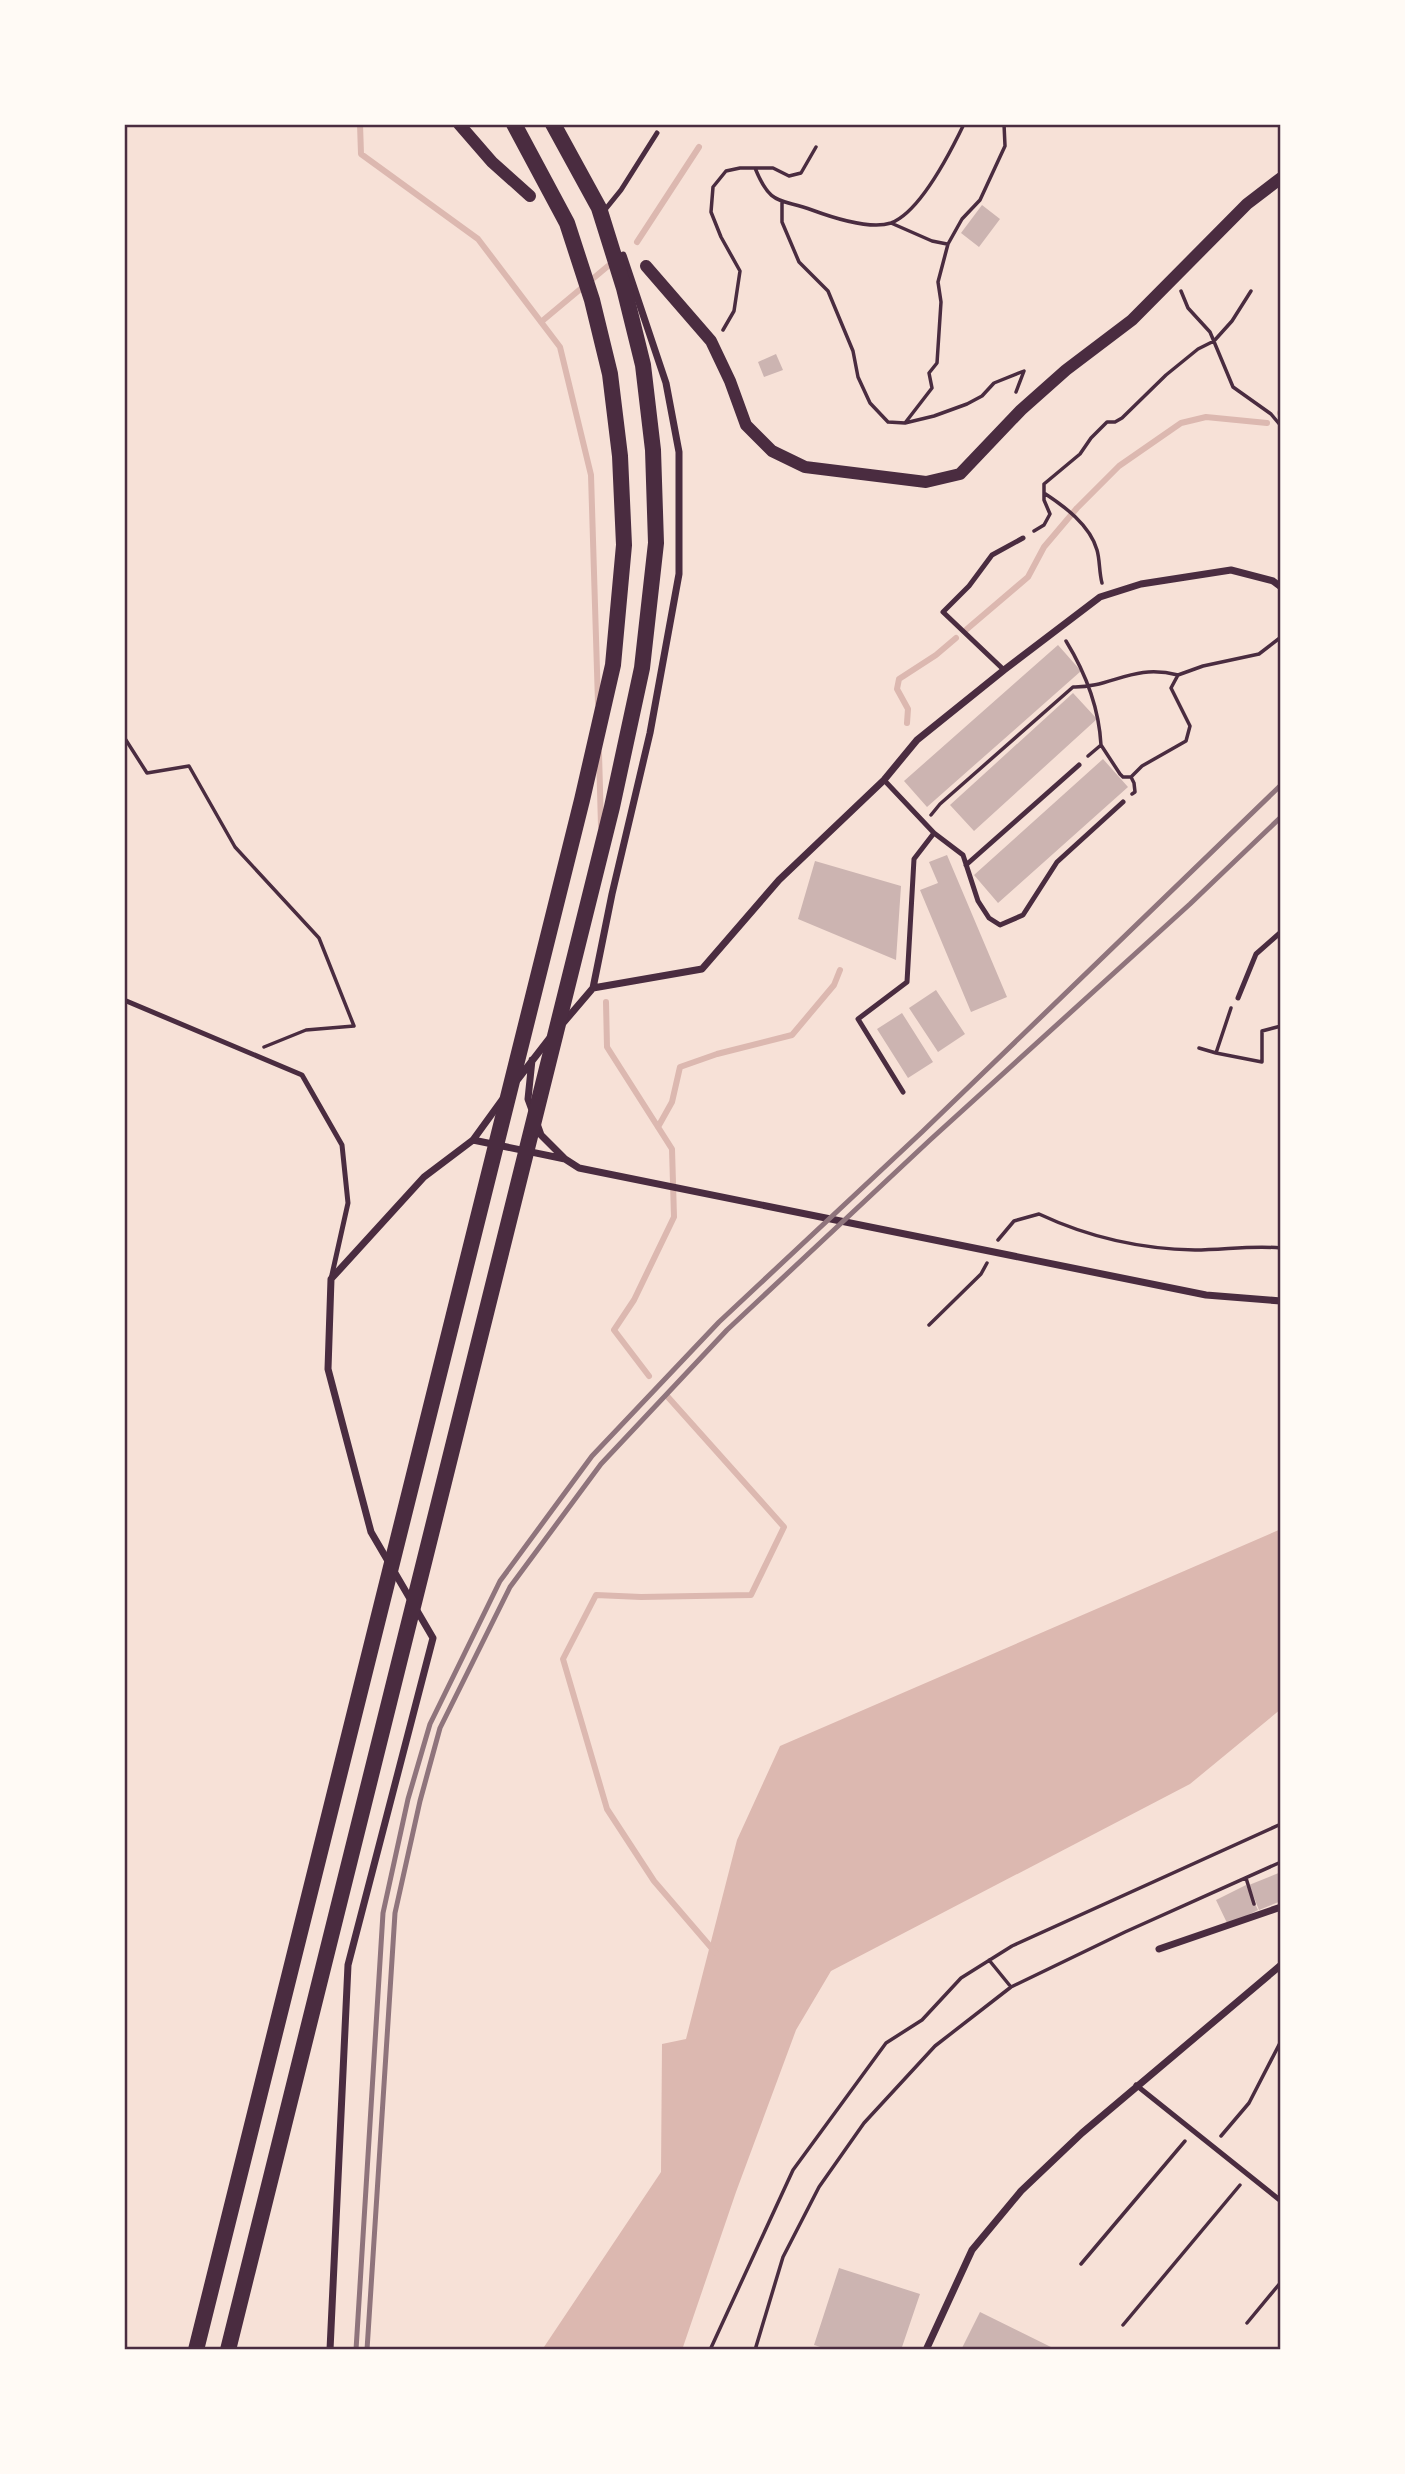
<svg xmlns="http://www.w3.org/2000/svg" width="1405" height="2474" font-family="Georgia,serif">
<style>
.water{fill:#dcb8b0}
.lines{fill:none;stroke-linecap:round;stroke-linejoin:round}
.stream{stroke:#dcb8b0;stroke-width:6}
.building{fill:#ccb4b1}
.path{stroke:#4a2c40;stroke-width:3.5}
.service{stroke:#4a2c40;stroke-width:5}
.minor{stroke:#4a2c40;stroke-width:7}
.tertiary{stroke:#4a2c40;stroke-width:12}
.trunk{stroke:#4a2c40;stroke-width:16}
.rail{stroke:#8f747c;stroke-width:5}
.neatline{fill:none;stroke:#4a2c40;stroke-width:2.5}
</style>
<rect width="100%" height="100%" fill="#f7e1d7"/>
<path class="water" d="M1281,1529v180l-91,75 -359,187 -35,59 -60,162 -54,158h-140l119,-178 1,-128 24,-5 51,-199 43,-94z"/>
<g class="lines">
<path class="stream" d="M360,124l1,30 117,85 82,108 31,128 7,228
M637,242l62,-95
M541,322l67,-56
M1280,413h1
M967,629l61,-52 16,-30 33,-39 42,-42 62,-43 25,-6 61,6
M907,723l1,-14 -11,-20 2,-10 37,-24 20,-17
M599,753l2,73
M606,1002l1,45 65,102 2,68 -40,83 -20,30 35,46
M658,1127l14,-25 8,-35 37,-13 75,-19 42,-50 6,-15
M667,1396l117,131 -33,68 -110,2 -45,-2 -33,64 44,150 47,72 61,71"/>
</g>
<path class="building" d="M982,205l18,14 -21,28 -18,-14z
M776,354l7,16 -19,7 -6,-15z
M1058,645l23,26 -154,136 -23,-26z
M1073,693l24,26 -123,112 -24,-26z
M1103,759l25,28 -130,116 -24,-28z
M947,855l60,142 -36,15 -51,-122 18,-7 -9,-21z
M815,861l86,25 -5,74 -98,-41z
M936,990l29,44 -27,18 -29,-44z
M902,1013l31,49 -25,16 -31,-49z
M1281,1872v29l-22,9 -10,-25z
M1246,1885l12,25 -30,15 -12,-25z
M839,2268l81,26 -19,56h-71l-16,-5z
M980,2312l77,38h-96z"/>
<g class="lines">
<path class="path" d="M1004,124l1,22 -25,54 -18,19 -14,25 -10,38 3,20 -4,61 -8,10 3,15 -27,35 29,-7 33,-12 15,-8 12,-13 30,-12 -8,21
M755,168c16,39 24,30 57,42 19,7 58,20 79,13 29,-11 60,-72 73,-99
M782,203v19l17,40 29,29 25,60 5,26 12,26 18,19 17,1
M891,223l41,18 15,3
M1181,291l7,17 22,24 23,55 38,27 10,12
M723,330l11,-19 6,-40 -19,-34 -10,-25 2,-25 13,-16 14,-3h33l16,8 12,-3 15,-26
M1044,493c20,13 46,32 53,57 3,10 2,22 5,33
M1034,531l10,-6 6,-11 -6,-14v-16l36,-30 11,-16 16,-16h8l7,-4 44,-43 32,-26 16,-8 18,-20 19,-30
M1066,641c19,31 33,67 35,104l-13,11
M124,737l23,36 42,-7 46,81 84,91 35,88 -48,4 -42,17
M1101,745l19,29 3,3h8
M1132,794l3,-2 -1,-9 -3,-6 11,-11 44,-25 4,-15 -19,-38 7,-13 25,-9 56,-12 22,-17
M931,815l9,-11 133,-117c39,1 59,-24 105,-12
M1231,1008l-15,45 46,9v-31l19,-5
M1199,1048l17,5
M998,1240l16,-19 25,-7c49,23 102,35 156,36 29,0 57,-5 86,-2
M929,1325l52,-51 6,-11
M1246,1878l8,26
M989,1960l22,27
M1221,2136l28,-33 32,-62
M1081,2264l104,-123
M1247,2323l34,-41
M1123,2325l117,-140
M710,2350l83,-180 93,-127 36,-23 39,-42 51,-32 269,-122
M755,2350l28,-93 36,-70 45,-64 71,-77 76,-59 114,-55 156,-70"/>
<path class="service" d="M604,211l17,-21 36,-57
M1004,670l-61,-58 26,-26 23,-31 31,-17
M884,780l50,53 29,22 15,46 11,17 11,7 23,-10 34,-53 66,-60
M966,865l113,-100
M1238,998l18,-44 25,-22
M124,1000l178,75 40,70 6,58 -17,76
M903,1092l-45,-73 49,-37 7,-123 20,-26
M1136,2085l145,116"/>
<path class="minor" d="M593,988l109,-19 77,-89 105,-100 33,-40 87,-70 96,-73 41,-13 90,-14 42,11 8,6
M564,1022l29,-34 19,-94 38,-161 29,-159v-122l-13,-69 -43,-128
M532,1060l-4,39 4,11
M518,1079l31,-40
M536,1121l5,14 23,23
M473,1140l92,19 14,9 627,127 75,6
M1159,1949l122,-42
M330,2350l18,-385 85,-327 -62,-106 -43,-163 3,-90 93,-102 49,-37 29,-40
M926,2350l46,-100 49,-59 61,-58 199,-168"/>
<path class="tertiary" d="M459,124l33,38 38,34
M646,266l65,75 19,40 16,44 26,26 33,16 121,15 34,-8 61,-64 45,-40 66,-50 115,-116 34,-26"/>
<path class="trunk" d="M196,2350l386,-1550 31,-135 11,-120 -4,-89 -10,-82 -18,-74 -25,-77 -53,-99
M228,2350l384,-1543 30,-139 14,-125 -3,-93 -10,-85 -19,-77 -25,-80 -46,-84"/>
<path class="rail" d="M356,2350l27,-437 25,-114 22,-75 70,-143 92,-125 127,-134 203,-190 359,-347
M367,2350l28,-437 25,-112 20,-73 70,-141 91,-123 126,-134 203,-190 260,-236 91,-87"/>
</g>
<rect width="1405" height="2474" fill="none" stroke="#fffaf5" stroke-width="252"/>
<rect x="126" y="126" width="1153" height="2222" class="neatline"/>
</svg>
